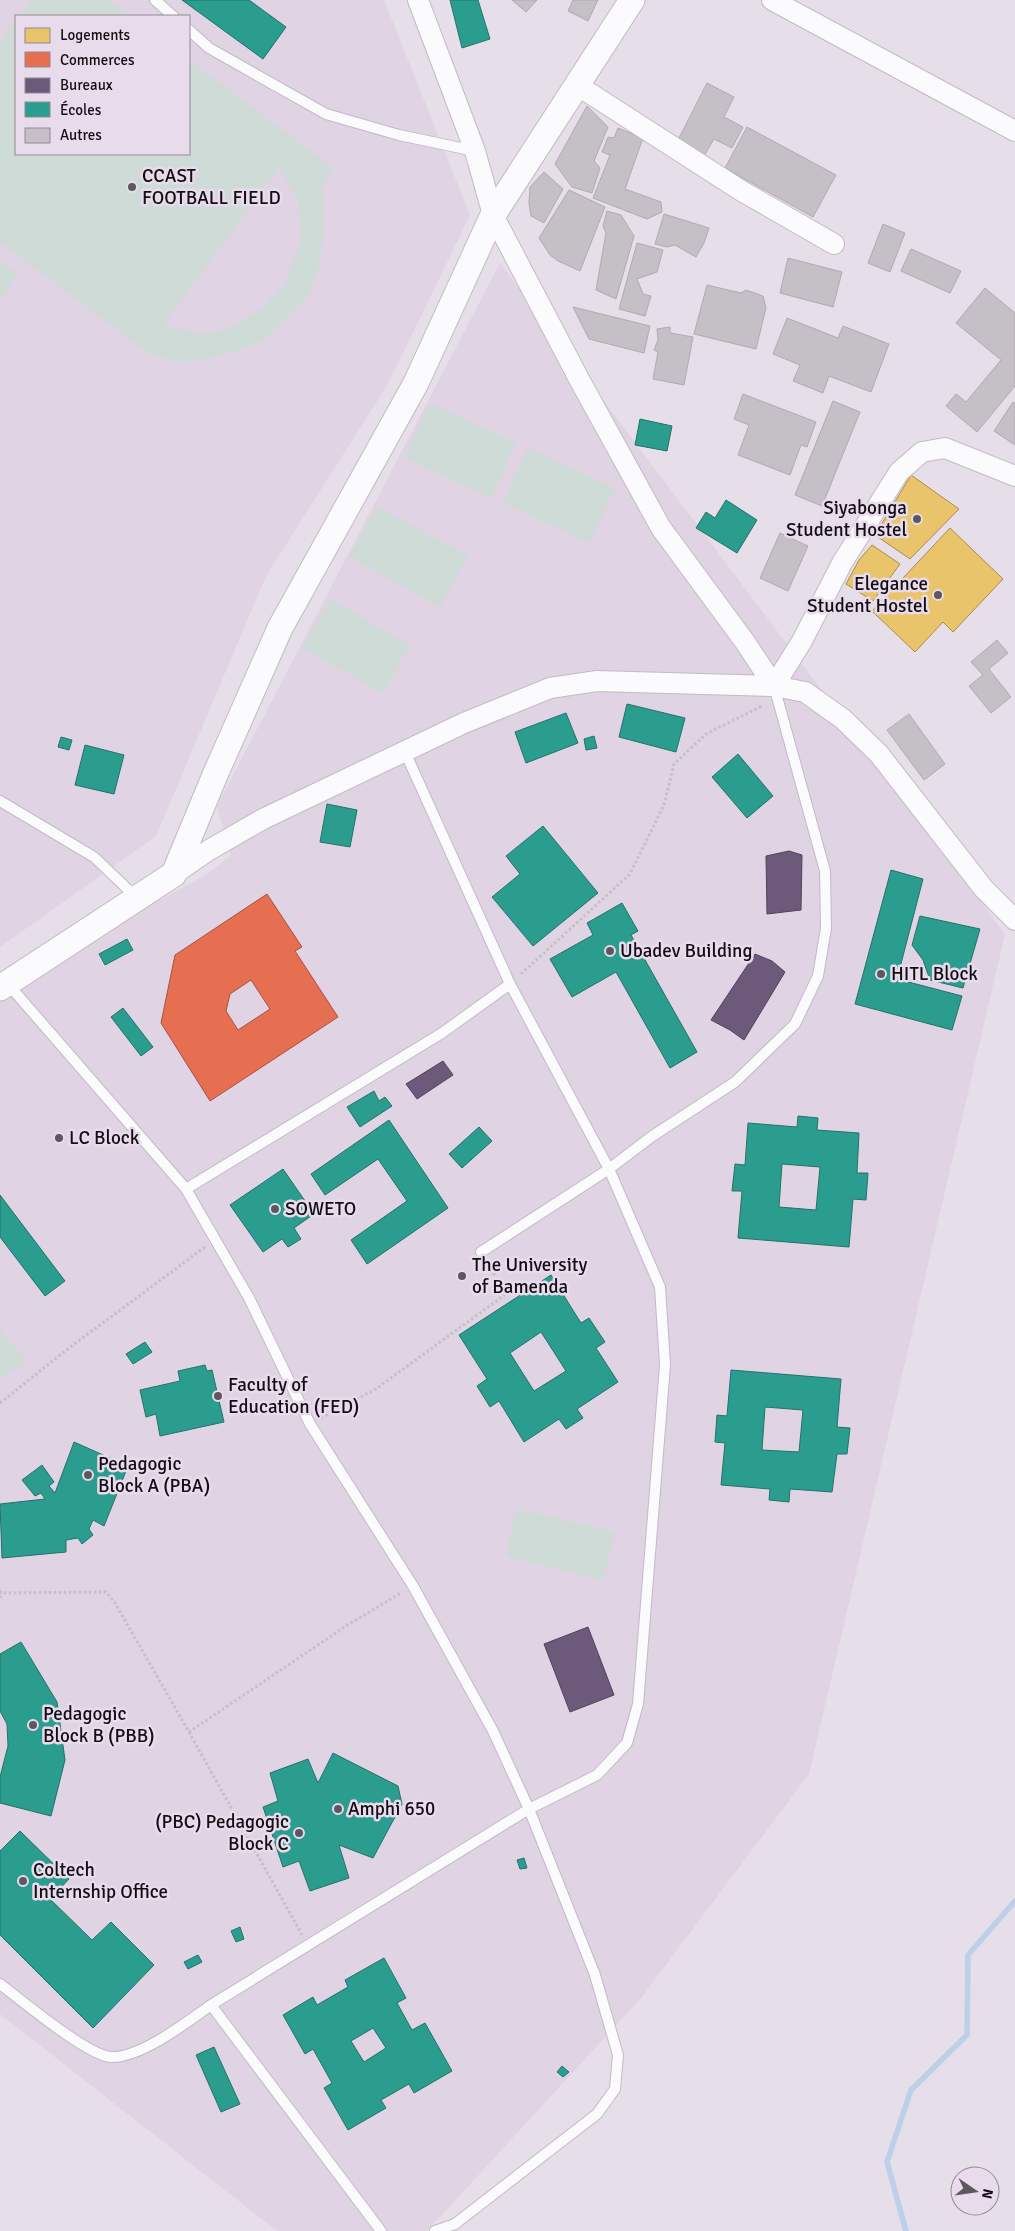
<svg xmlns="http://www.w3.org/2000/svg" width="1015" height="2231" font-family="Signika,sans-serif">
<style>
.built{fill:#e0d3e4;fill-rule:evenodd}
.green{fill:#cfdbd6;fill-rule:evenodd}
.homes{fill:#e9c46a;stroke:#a98d50}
.shops{fill:#e76f51;stroke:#a7523f;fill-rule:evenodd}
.offices{fill:#6d597a;stroke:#52425b}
.schools{fill:#2a9d8f;stroke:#23726a;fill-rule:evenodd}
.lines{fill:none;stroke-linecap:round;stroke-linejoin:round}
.stream{stroke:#bcd0e9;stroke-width:5.5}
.building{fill:#c5bfc6;stroke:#b0aab1}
.service-casing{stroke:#c1bbc3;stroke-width:12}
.minor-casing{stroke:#c1bbc3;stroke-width:22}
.tertiary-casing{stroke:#c1bbc3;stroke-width:27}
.path{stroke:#c4c1c5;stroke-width:3;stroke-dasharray:2.5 2.5;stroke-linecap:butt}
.service{stroke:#fbfafc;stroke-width:10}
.minor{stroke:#fbfafc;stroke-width:20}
.tertiary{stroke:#fbfafc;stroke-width:25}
.poi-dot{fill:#5d575e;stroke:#e8dbeb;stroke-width:2}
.labels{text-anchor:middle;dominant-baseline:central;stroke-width:5;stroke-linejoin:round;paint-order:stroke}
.poi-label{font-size:19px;fill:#130e14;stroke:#e8dbeb;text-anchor:start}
</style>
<rect width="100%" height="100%" fill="#e6dee8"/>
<path class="built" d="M0,0h384l86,215 -82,169 -122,192 -110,260 -156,111zM16,16h173v138h-173z
M500,263l505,671 -196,840 -168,224 -214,233h-150l-277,-217v-1026l16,-11 190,-102 25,-20 -14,-49z"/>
<path class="green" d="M31,0h77l22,16h-111z
M16,19v135h173v-94l145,108 -12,17 2,42 -5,39 -10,29 -27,29 -26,20 -42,14 -34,4 -31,-8 -149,-112v-201zM279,168l19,32 3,40 -15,43 -23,25 -31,19 -30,8 -39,-10z
M0,260l18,14 -18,25z
M430,403l86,40 -25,55 -87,-40z
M528,448l87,40 -26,55 -86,-40z
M376,506l92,50 -28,51 -91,-50z
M330,599l80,46 -27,48 -81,-45z
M0,1328l25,34 -25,18z
M517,1509l98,23 -12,48 -97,-24z"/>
<path class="homes" d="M911,475l48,34 -49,50 -35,-24z
M950,528l53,51 -50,53 -10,-10 -28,30 -43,-41z
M872,545l28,19 -27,37 -27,-17 13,-24z"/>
<path class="shops" d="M267,894l35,53 -7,4 43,66 -128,84 -49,-78 14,-68zM251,980l19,29 -32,21 -12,-19 4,-17z"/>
<path class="offices" d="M789,851l13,4 -1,55 -34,4 -1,-58z
M755,954l17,7 13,11 -41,68 -14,-10 -19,-10z
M443,1061l10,14 -36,24 -11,-15z
M588,1627l26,68 -44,17 -26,-68z"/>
<path class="schools" d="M182,0h67l37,27 -23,32z
M450,0h28l12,39 -28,9z
M640,419l32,7 -5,25 -32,-6z
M726,500l31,20 -20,33 -41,-25 10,-16 9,6z
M627,704l58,14 -9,34 -57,-15z
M566,713l12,30 -52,20 -11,-31z
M594,736l3,12 -11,2 -2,-11z
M61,737l11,3 -3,10 -11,-3z
M85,745l39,10 -10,39 -39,-9z
M738,754l35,42 -26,22 -35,-41z
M327,804l30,6 -7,37 -30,-5z
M543,826l55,67 -65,53 -41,-49 28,-23 -14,-18z
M891,870l32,9 -26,100 65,17 -10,34 -97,-26z
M622,903l16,28 -7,4 66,117 -27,16 -54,-96 -44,25 -22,-38 43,-24 -6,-12z
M920,916l60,13 -17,59 -33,-8 -7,-20 -11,-15z
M127,939l6,11 -28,15 -6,-11z
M123,1008l30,39 -12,9 -30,-39z
M374,1091l5,10 6,-4 7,9 -32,21 -13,-20z
M798,1116l20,2 -1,12 42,3 -2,40h11l-2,27 -13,-1 -4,48 -111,-9 4,-47h-10l3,-27 10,1 3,-42 49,4zM782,1164l38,3 -4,43 -37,-3z
M389,1120l59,88 -81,56 -16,-24 56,-39 -29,-42 -53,36 -14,-21z
M479,1127l13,14 -30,27 -13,-14z
M283,1169l31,45 -20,14 7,11 -13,8 -6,-8 -19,13 -33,-47z
M0,1195l65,86 -20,15 -45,-59z
M551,1275l30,48 8,-5 16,24 -9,6 22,34 -41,27 6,9 -17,11 -7,-10 -35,23 -25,-41 -9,6 -13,-21 10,-7 -28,-44zM541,1332l25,39 -32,20 -24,-38z
M145,1342l7,10 -19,12 -7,-10z
M205,1365l2,6 5,-1 12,52 -64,14 -4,-22 -10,3 -6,-27 40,-9 -2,-10z
M731,1370l110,9 -4,48 13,1 -3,26h-10l-5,38 -42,-3 -1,13 -20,-2 1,-11 -49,-4 4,-42 -10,-1 2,-27 10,1zM765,1407l38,3 -4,42 -37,-2z
M74,1442l54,24 -24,60 -11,-6 -4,9 4,6 -11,9 -4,-6 -12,2v12l-64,6 -2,-54 45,-5 -4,-6 -6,3 -13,-16 20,-15 12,17 -5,4 6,7z
M21,1642l36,60 8,58 -14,56 -51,-13v-26l8,-31 -1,-22 -7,-13v-57z
M333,1753l65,33 4,18 -29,54 -34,-13 10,33 -39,13 -11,-30 -16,6 -20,-60 15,-6 -8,-28 38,-14 10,24z
M20,1831l49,48 -19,20 42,41 19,-18 43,43 -61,63 -93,-93v-84z
M524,1858l3,10 -7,1 -3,-9z
M240,1927l4,12 -8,3 -5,-11z
M198,1955l4,7 -14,7 -4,-7z
M384,1958l22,40 -9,5 15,27 13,-7 27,48 -38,22 -5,-9 -28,16 5,8 -38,22 -24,-42 8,-5 -19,-34 -8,5 -22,-39 30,-18 4,8 31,-18 -3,-7zM373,2028l13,20 -22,14 -13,-21z
M214,2047l26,57 -19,8 -25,-57z
M562,2066l7,6 -6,5 -6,-5z"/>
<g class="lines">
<path class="stream" d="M906,2231l-19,-69 24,-72 56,-55 1,-80 47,-54"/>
</g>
<path class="building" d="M512,0h25l-11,12z
M573,0h25l-10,21 -20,-10z
M707,83l27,14 -10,20 19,10 -11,21 -18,-9 -10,17 -27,-14z
M587,106l21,21 -14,34 6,7 -8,25 -20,-6 -17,-23z
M747,127l89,48 -23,42 -88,-49z
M618,128l25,10 -18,51 36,13 1,10 -15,7 -54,-21 17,-43 -8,-3 6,-15 6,1z
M544,172l19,17 -19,34 -13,-7 -2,-13 1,-16z
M569,190l36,17 -25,64 -22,-10 -8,-6 -11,-17z
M607,211l14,4 13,21 -18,63 -20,-9 10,-57 -3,-7z
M664,214l45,14 -5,15 -8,14 -21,-12 -8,2 -12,-3z
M883,224l22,9 -15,39 -22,-9z
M637,243l26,7 -6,22 -20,7 6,15 8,2 -6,20 -26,-7z
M911,249l50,22 -11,22 -49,-22z
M788,258l54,14 -9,35 -53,-14z
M707,285l34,8 5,-3 17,6 3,12 -10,41 -62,-15z
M985,288l30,25v73l-38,46 -31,-26 10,-12 10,8 35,-42 -45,-37z
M573,307l77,19 -6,27 -55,-14z
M787,318l51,20 5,-12 46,18 -18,48 -42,-16 -6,17 -30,-12 7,-16 -27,-11z
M670,327v6l23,4 -9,48 -31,-6 5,-27 -4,-2 4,-10 -1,-11z
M743,394l73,28 -9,25 -6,-2 -11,30 -52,-20 11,-30 -15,-6z
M833,401l27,11 -38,94 -27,-11z
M1013,402l2,1v42l-21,-14z
M780,533l28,13 -20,45 -28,-13z
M997,640l11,13 -19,16 22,28 -20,16 -22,-27 14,-11 -12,-13z
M909,714l36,50 -21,16 -37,-50z"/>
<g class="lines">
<g class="service-casing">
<path id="service" d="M155,0l18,16
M189,30l20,18 117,66 73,21 76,16
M405,752l105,232
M0,801l94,56 43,41
M8,984l178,205 63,109 61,126 103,162 80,145 36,78 66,166 23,80 -3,34 -18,25 -142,110 -20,7
M186,1189l256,-156 68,-49 99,185 42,-32 84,-55 60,-58 23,-48 8,-48 -1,-57 -51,-185
M0,1984c21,16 88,72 111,73 30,1 76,-35 100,-52l318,-196 68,-34 30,-32 11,-39 27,-339 -5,-78 -51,-118 -128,83
M211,2005l170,226"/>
</g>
<g class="minor-casing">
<path id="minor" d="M418,0l57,151 18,64 86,164 82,149 84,114 29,44
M772,0l243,131
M577,85l163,105 94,54
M774,686l28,-45 40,-78 57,-91 23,-20 23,-4 70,28
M174,874l35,-24 54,-31 201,-96 86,-35 47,-7 177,5 31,6 38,27 36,35 105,135 31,31"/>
</g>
<g class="tertiary-casing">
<path id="tertiary" d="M0,988l174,-114 41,-99 65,-147 136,-245 77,-168 139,-215"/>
</g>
<path class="path" d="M521,974l109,-100 34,-69 10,-41 32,-30 56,-28
M0,1403l65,-52 140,-104
M321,1418l55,-29 130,-95 -18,-30
M0,1591l1,2 105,-1 9,11 74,129 160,-108 52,-31
M0,1598l1,-5
M189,1732l113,203"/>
<use href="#service" class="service"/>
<use href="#minor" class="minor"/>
<use href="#tertiary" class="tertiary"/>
</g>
<g class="poi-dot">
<circle cx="132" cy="187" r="5"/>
<circle cx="917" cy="519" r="5"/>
<circle cx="938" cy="595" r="5"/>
<circle cx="610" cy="951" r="5"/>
<circle cx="881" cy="974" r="5"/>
<circle cx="59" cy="1138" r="5"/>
<circle cx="275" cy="1209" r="5"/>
<circle cx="462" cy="1276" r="5"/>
<circle cx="218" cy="1396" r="5"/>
<circle cx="88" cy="1475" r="5"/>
<circle cx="33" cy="1725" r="5"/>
<circle cx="338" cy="1809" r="5"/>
<circle cx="299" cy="1833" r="5"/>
<circle cx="23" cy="1881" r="5"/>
</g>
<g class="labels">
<g class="poi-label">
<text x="142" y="176">CCAST<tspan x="142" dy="22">FOOTBALL FIELD</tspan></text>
<text x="907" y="508" text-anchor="end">Siyabonga<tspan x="907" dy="22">Student Hostel</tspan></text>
<text x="928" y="584" text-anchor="end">Elegance<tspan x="928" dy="22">Student Hostel</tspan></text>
<text x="620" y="951">Ubadev Building</text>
<text x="891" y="974">HITL Block</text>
<text x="69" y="1138">LC Block</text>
<text x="285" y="1209">SOWETO</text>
<text x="472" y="1265">The University<tspan x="472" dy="22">of Bamenda</tspan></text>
<text x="228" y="1385">Faculty of<tspan x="228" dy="22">Education (FED)</tspan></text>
<text x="98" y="1464">Pedagogic<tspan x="98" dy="22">Block A (PBA)</tspan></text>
<text x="43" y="1714">Pedagogic<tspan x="43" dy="22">Block B (PBB)</tspan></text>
<text x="348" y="1809">Amphi 650</text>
<text x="289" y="1822" text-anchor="end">(PBC) Pedagogic<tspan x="289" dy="22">Block C</tspan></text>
<text x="33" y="1870">Coltech<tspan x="33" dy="22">Internship Office</tspan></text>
</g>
</g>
<rect x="15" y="15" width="175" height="140" fill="#e8dbeb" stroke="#938995"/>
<rect x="25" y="28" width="25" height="15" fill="#e9c46a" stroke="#938995"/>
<text x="60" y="40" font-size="15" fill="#130e14">Logements</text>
<rect x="25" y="52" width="25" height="15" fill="#e76f51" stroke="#938995"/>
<text x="60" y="65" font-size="15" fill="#130e14">Commerces</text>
<rect x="25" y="78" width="25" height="15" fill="#6d597a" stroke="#938995"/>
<text x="60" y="90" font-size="15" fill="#130e14">Bureaux</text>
<rect x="25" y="102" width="25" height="15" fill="#2a9d8f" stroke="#938995"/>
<text x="60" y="115" font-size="15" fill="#130e14">Écoles</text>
<rect x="25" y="128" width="25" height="15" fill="#c5bfc6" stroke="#938995"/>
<text x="60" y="140" font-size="15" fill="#130e14">Autres</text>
<g transform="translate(975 2191) rotate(103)"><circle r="24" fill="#e8dbeb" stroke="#938995"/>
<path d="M0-4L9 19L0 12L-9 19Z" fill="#5d575e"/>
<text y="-8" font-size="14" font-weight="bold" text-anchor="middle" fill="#130e14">N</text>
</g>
</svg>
